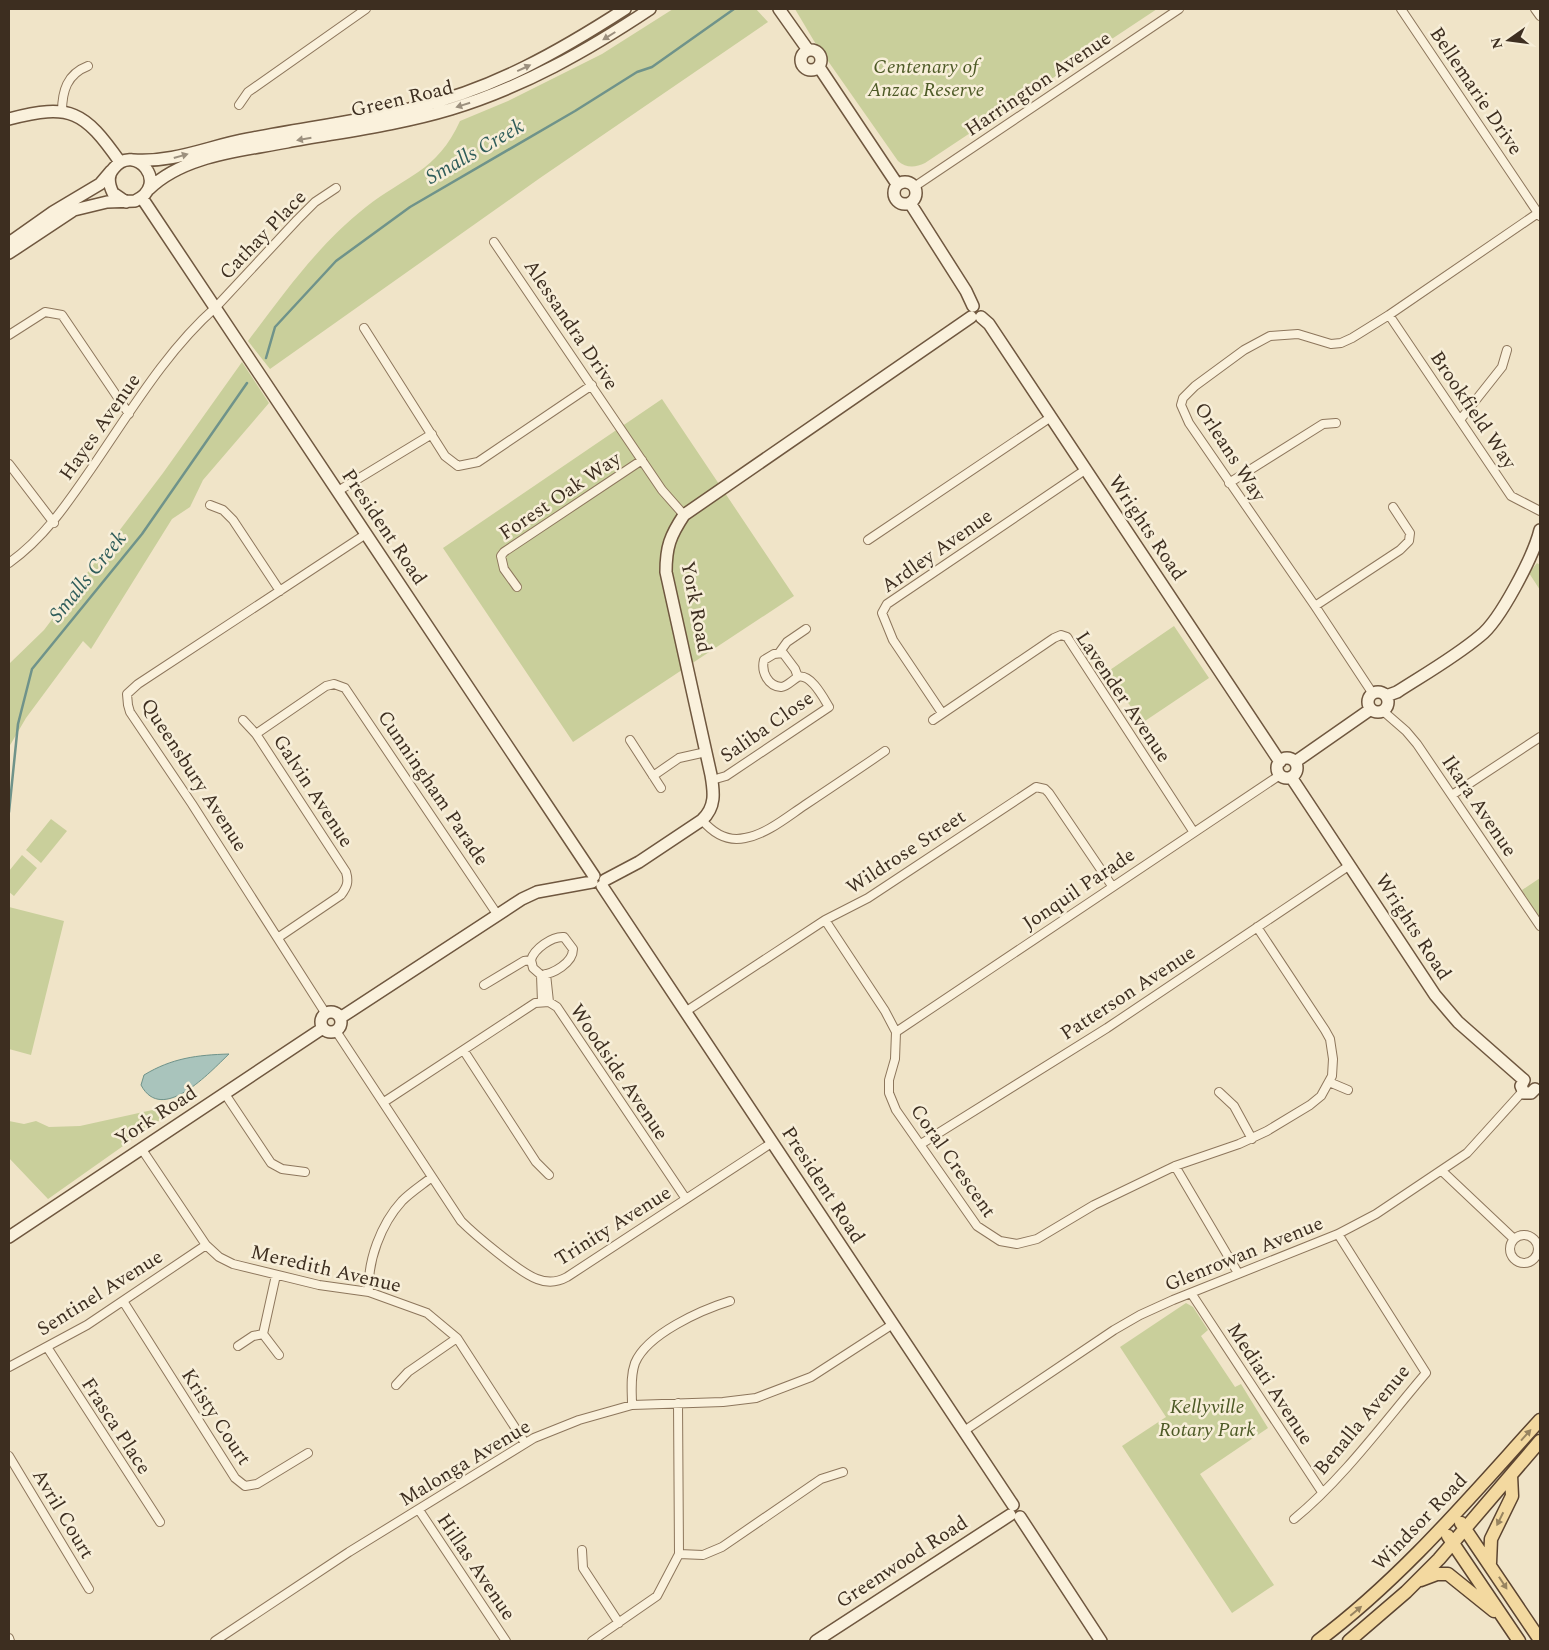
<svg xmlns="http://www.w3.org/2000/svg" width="1549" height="1650" font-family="Spectral,serif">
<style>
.green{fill:#c9cf9b}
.water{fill:#a9c4bc;stroke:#6f938a}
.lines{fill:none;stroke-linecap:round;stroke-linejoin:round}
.stream{stroke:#6f938a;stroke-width:2.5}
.street-casing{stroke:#8d765c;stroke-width:10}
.secondary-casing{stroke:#6f573f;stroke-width:14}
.primary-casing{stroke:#5b4430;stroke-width:15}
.street{stroke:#faf1dc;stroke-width:8}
.secondary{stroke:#faf1dc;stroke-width:11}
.primary{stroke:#f3d9a0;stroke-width:12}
.oneway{fill:#9c907e}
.oneway2{fill:#988460}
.labels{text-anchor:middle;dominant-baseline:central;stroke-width:5;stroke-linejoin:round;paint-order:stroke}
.park-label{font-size:20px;font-style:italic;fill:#4d5a26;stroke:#f7eed8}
.street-label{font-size:20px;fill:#3d2e20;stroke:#f7eed8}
.water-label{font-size:21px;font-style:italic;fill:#2f5d5a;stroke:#f7eed8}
</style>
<rect width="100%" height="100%" fill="#f0e4c8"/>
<path class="green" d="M673,9h83l12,13 -228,156 -270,191 -22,-28c37,-49 70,-96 118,-134 39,-31 71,-35 94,-86l48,-20 94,-47z
M795,9h362l-232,154c-10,5 -19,5 -27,-2l-84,-120z
M242,362l27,41 -66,77 -13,27 -18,12 -81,130 -8,-8 -57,77 -17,29v-83l35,-34 119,-157z
M662,399l132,197 -221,146 -130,-194z
M1537,563l3,2v25l-11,-17z
M1174,626l35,52 -67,45 -35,-51z
M51,819l16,12 -26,32 -15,-13z
M22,855l15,13 -23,28 -5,-4v-21z
M1540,878v40l-1,1 -17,-29z
M9,907l55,14 -33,134 -22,-6z
M184,1103l-136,96 -39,-41v-37l15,3 12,-3 13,6 31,-1z
M1186,1303l7,4 15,23 -7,6 34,51 6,-3 27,44 -68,46 74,111 -42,28 -110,-167 44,-29 -46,-70z"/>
<path class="water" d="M229,1054c-19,18 -67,71 -88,31l3,-10c28,-17 53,-20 85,-21z"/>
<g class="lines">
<path class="stream" d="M266,358l9,-31 61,-66 74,-54 165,-96 62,-39 15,-5 82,-58
M9,812l9,-88 14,-55 110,-135 105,-151"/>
<g class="street-casing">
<path id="street" d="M1401,9l139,207
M1535,9l5,7
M239,105l9,-13 118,-83
M62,112c0,-21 5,-38 26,-46
M914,187l265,-178
M494,242l168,248 22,25
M1389,315l122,181 29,15
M364,328l81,128 13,10 20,-4 114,-77
M9,335l36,-23 17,3 67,99
M1460,420l42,-53 5,-17
M9,464l45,59
M1229,483l94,-59 13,-1
M338,491l94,-57
M210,505l13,5 10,10 47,71
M868,540l183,-123
M9,563c35,-25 58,-59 82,-94 38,-55 74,-117 125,-162l81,-87 18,-18 21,-14
M517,587l-13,-18 -3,-13 3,-4 138,-92
M1315,606l85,-56 9,-9 1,-8 -17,-26
M779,653l8,-11 19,-13
M1373,694l-58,-88 -126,-183 -8,-18 2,-7 12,-12 49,-36 26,-14 28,-2 33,10 10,-1 11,-5 37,-23 149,-102
M1383,711l23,20 11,13 123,182
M942,713l-49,-73 -11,-27 5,-9 198,-134
M243,720l13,14 90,138c3,10 1,15 -5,23l-62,42
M933,720l121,-82 7,-3 6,2 126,194
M256,734l70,-48 8,-2 11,4 152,226
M630,740l31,48
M653,776l26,-18 27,-6
M712,780l14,-4 103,-69c-5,-8 -18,-34 -31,-30 -6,3 -10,9 -17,10 -13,-1 -20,-15 -17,-27l10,-6 9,-1 12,16 3,8
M1452,795l88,-58
M702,820c11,13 25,22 43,18 22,-4 42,-21 60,-33 27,-18 54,-36 80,-54
M825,920l60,91 11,21 -1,27 -6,21v13l7,17 81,116 23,15 17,3 20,-5 57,-34 81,-39 64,-22 28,-13 43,-26 11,-9 11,-20 1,-17 -3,-20 -5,-9 -68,-103
M564,937l9,12c0,14 -20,25 -32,26l-8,-7 -2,-8c3,-11 21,-24 33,-23z
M546,974l3,28
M541,975l1,27
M484,985l40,-24 7,-1
M685,1012l140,-92 43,-22 168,-111 9,2 4,4 63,93
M326,1014l-134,-210 -62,-92 -2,-7 -1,-11 11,-10 228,-150
M336,1031l125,190c13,13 59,52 76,58 10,4 21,3 30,-2l206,-135
M896,1032l384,-257
M464,1051l72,111 13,13
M1329,1082l19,8
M1219,1092l15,14 18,33
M225,1094l46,69 11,6 23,3
M384,1102l151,-99 14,-1 8,5 129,192
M921,1144l186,-116 243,-163
M141,1148l65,97 13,12 14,7 86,21 50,7 58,21 30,25 68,105
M1175,1166l63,107
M1442,1171l72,68
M1510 1249a14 14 0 1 1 28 0a14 14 0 1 1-28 0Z
M276,1275l-13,59 16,21
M369,1292c-2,-31 12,-68 33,-91 9,-9 20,-16 30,-24
M1191,1293l131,199
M123,1301l112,177 10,8 12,-2 51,-31
M238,1346l15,-10 10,-2
M47,1347l113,175
M9,1367l78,-42 119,-80
M396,1385l12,-13 49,-34
M632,1405c0,-14 -2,-28 3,-42 12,-29 66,-53 95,-62
M964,1431l150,-101 26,-15 33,-15 165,-66 38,-20 91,-61 56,-62
M9,1456l80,133
M419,1510l87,131
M1294,1519c49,-40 91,-98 132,-146l-88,-139
M582,1550l1,18 36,55
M679,1554l24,1 19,-8 99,-68 22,-7
M9,1638l1,3
M215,1641l134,-89 185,-114 45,-18 53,-15 91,-3 33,-4 55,-21 82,-53
M592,1641l65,-45 22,-42 -1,-151"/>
</g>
<g class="secondary-casing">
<path id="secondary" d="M779,9l29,41
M801 60a10 10 0 1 1 20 0a10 10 0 1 1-20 0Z
M819,67l78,117
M9,119c62,-16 75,-8 111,43
M133,160c41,3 76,-14 115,-21 56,-11 113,-18 169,-32 76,-18 143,-56 208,-98
M894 193a11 11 0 1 1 22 0a11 11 0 1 1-22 0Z
M149,189c35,-34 92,-38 138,-47 54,-10 111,-17 164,-33 72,-22 136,-58 199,-100
M142,198l452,678
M910,203l56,88 7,15
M9,243l44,-31 47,-28 11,-13
M9,253l65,-43 33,-8 28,-1c36,-17 0,-59 -21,-33 -7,7 -5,17 -1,25l13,9
M981,317l8,7 291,438
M1368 702a10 10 0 1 1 20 0a10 10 0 1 1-20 0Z
M1386,696l11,-4c28,-18 58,-35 83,-56 20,-15 54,-81 60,-106
M1277 768a10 10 0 1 1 20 0a10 10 0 1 1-20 0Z
M1295,762l76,-53
M1291,777l144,218 23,27 66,58
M605,880l34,-18 63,-42c14,-13 12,-28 9,-45l-45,-203c0,-25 4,-36 18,-57l287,-198
M602,886l411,619
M321 1022a10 10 0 1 1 20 0a10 10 0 1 1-20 0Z
M340,1018l182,-119 15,-7 55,-10
M1524,1080l-3,6 3,7h7l4,-4
M9,1237l314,-209
M1020,1517l81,124
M816,1641l194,-126"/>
</g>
<g class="primary-casing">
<path id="primary" d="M1461,1523l79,117
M1448,1536l71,105
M1490,1563l1,-24 21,-43 -1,-21
M1421,1580l16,-6h11l46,37
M1318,1641c84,-63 152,-144 222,-221
M1349,1641l57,-49 33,-33 101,-118"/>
</g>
<use href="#street" class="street"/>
<use href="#secondary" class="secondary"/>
<use href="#primary" class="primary"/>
</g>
<defs><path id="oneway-solid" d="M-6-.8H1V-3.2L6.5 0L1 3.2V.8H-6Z" transform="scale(1.25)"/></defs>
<g class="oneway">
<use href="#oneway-solid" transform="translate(609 36) rotate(148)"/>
<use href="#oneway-solid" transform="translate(524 68) rotate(-25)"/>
<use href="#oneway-solid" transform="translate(463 105) rotate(162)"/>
<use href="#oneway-solid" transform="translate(304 139) rotate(170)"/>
<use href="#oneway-solid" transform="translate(181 156) rotate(-16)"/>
</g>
<g class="oneway2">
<use href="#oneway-solid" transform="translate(1526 1435) rotate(-48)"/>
<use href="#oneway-solid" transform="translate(1500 1519) rotate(116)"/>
<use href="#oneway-solid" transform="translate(1503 1583) rotate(57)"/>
<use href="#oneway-solid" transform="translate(1356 1611) rotate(-40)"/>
</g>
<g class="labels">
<g class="park-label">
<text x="926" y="67">Centenary of<tspan x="926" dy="23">Anzac Reserve</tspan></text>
<text x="1207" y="1407">Kellyville<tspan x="1207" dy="23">Rotary Park</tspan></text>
</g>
<g class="street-label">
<text transform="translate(1038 84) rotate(-34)">Harrington Avenue</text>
<text transform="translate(1476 91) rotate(56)">Bellemarie Drive</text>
<text transform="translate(402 99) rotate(-13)">Green Road</text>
<text transform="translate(263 235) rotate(-46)">Cathay Place</text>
<text transform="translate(571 325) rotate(56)">Alessandra Drive</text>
<text transform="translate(1473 410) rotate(56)">Brookfield Way</text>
<text transform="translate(100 427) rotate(-55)">Hayes Avenue</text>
<text transform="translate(1230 452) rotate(57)">Orleans Way</text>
<text transform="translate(560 496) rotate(-34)">Forest Oak Way</text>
<text transform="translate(384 527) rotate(56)">President Road</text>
<text transform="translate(1147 528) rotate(56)">Wrights Road</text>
<text transform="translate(937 551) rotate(-35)">Ardley Avenue</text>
<text transform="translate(696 607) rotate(79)">York Road</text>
<text transform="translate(1123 697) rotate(56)">Lavender Avenue</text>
<text transform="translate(767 727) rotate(-35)">Saliba Close</text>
<text transform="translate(194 775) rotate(57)">Queensbury Avenue</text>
<text transform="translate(433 788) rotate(56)">Cunningham Parade</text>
<text transform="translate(313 791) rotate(57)">Galvin Avenue</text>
<text transform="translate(1479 806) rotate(56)">Ikara Avenue</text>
<text transform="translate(906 852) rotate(-33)">Wildrose Street</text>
<text transform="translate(1079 889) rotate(-34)">Jonquil Parade</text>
<text transform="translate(1413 927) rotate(57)">Wrights Road</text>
<text transform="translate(1128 993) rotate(-33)">Patterson Avenue</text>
<text transform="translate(619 1072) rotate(56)">Woodside Avenue</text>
<text transform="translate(156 1116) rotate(-33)">York Road</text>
<text transform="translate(953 1161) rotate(55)">Coral Crescent</text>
<text transform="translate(823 1185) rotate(57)">President Road</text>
<text transform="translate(613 1226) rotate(-32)">Trinity Avenue</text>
<text transform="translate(1244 1254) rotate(-22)">Glenrowan Avenue</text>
<text transform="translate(326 1269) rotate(13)">Meredith Avenue</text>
<text transform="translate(100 1293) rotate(-32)">Sentinel Avenue</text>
<text transform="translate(1270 1384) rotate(57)">Mediati Avenue</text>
<text transform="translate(216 1417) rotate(57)">Kristy Court</text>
<text transform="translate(1362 1420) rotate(-50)">Benalla Avenue</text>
<text transform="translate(116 1426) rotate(57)">Frasca Place</text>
<text transform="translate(465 1463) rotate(-31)">Malonga Avenue</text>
<text transform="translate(63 1514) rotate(59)">Avril Court</text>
<text transform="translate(1420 1522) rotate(-46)">Windsor Road</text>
<text transform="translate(902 1562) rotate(-33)">Greenwood Road</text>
<text transform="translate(476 1567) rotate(56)">Hillas Avenue</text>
</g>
<g class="water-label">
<text transform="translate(475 152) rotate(-30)">Smalls Creek</text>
<text transform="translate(88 577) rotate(-51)">Smalls Creek</text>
</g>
</g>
<rect width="1549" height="1650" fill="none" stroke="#3d2e20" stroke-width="20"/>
<g transform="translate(1509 40) rotate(256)" stroke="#f7eed8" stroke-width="4" paint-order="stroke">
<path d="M0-4L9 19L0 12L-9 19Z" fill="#3d2e20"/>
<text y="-8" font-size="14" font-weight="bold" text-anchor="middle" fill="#3d2e20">N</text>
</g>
</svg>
